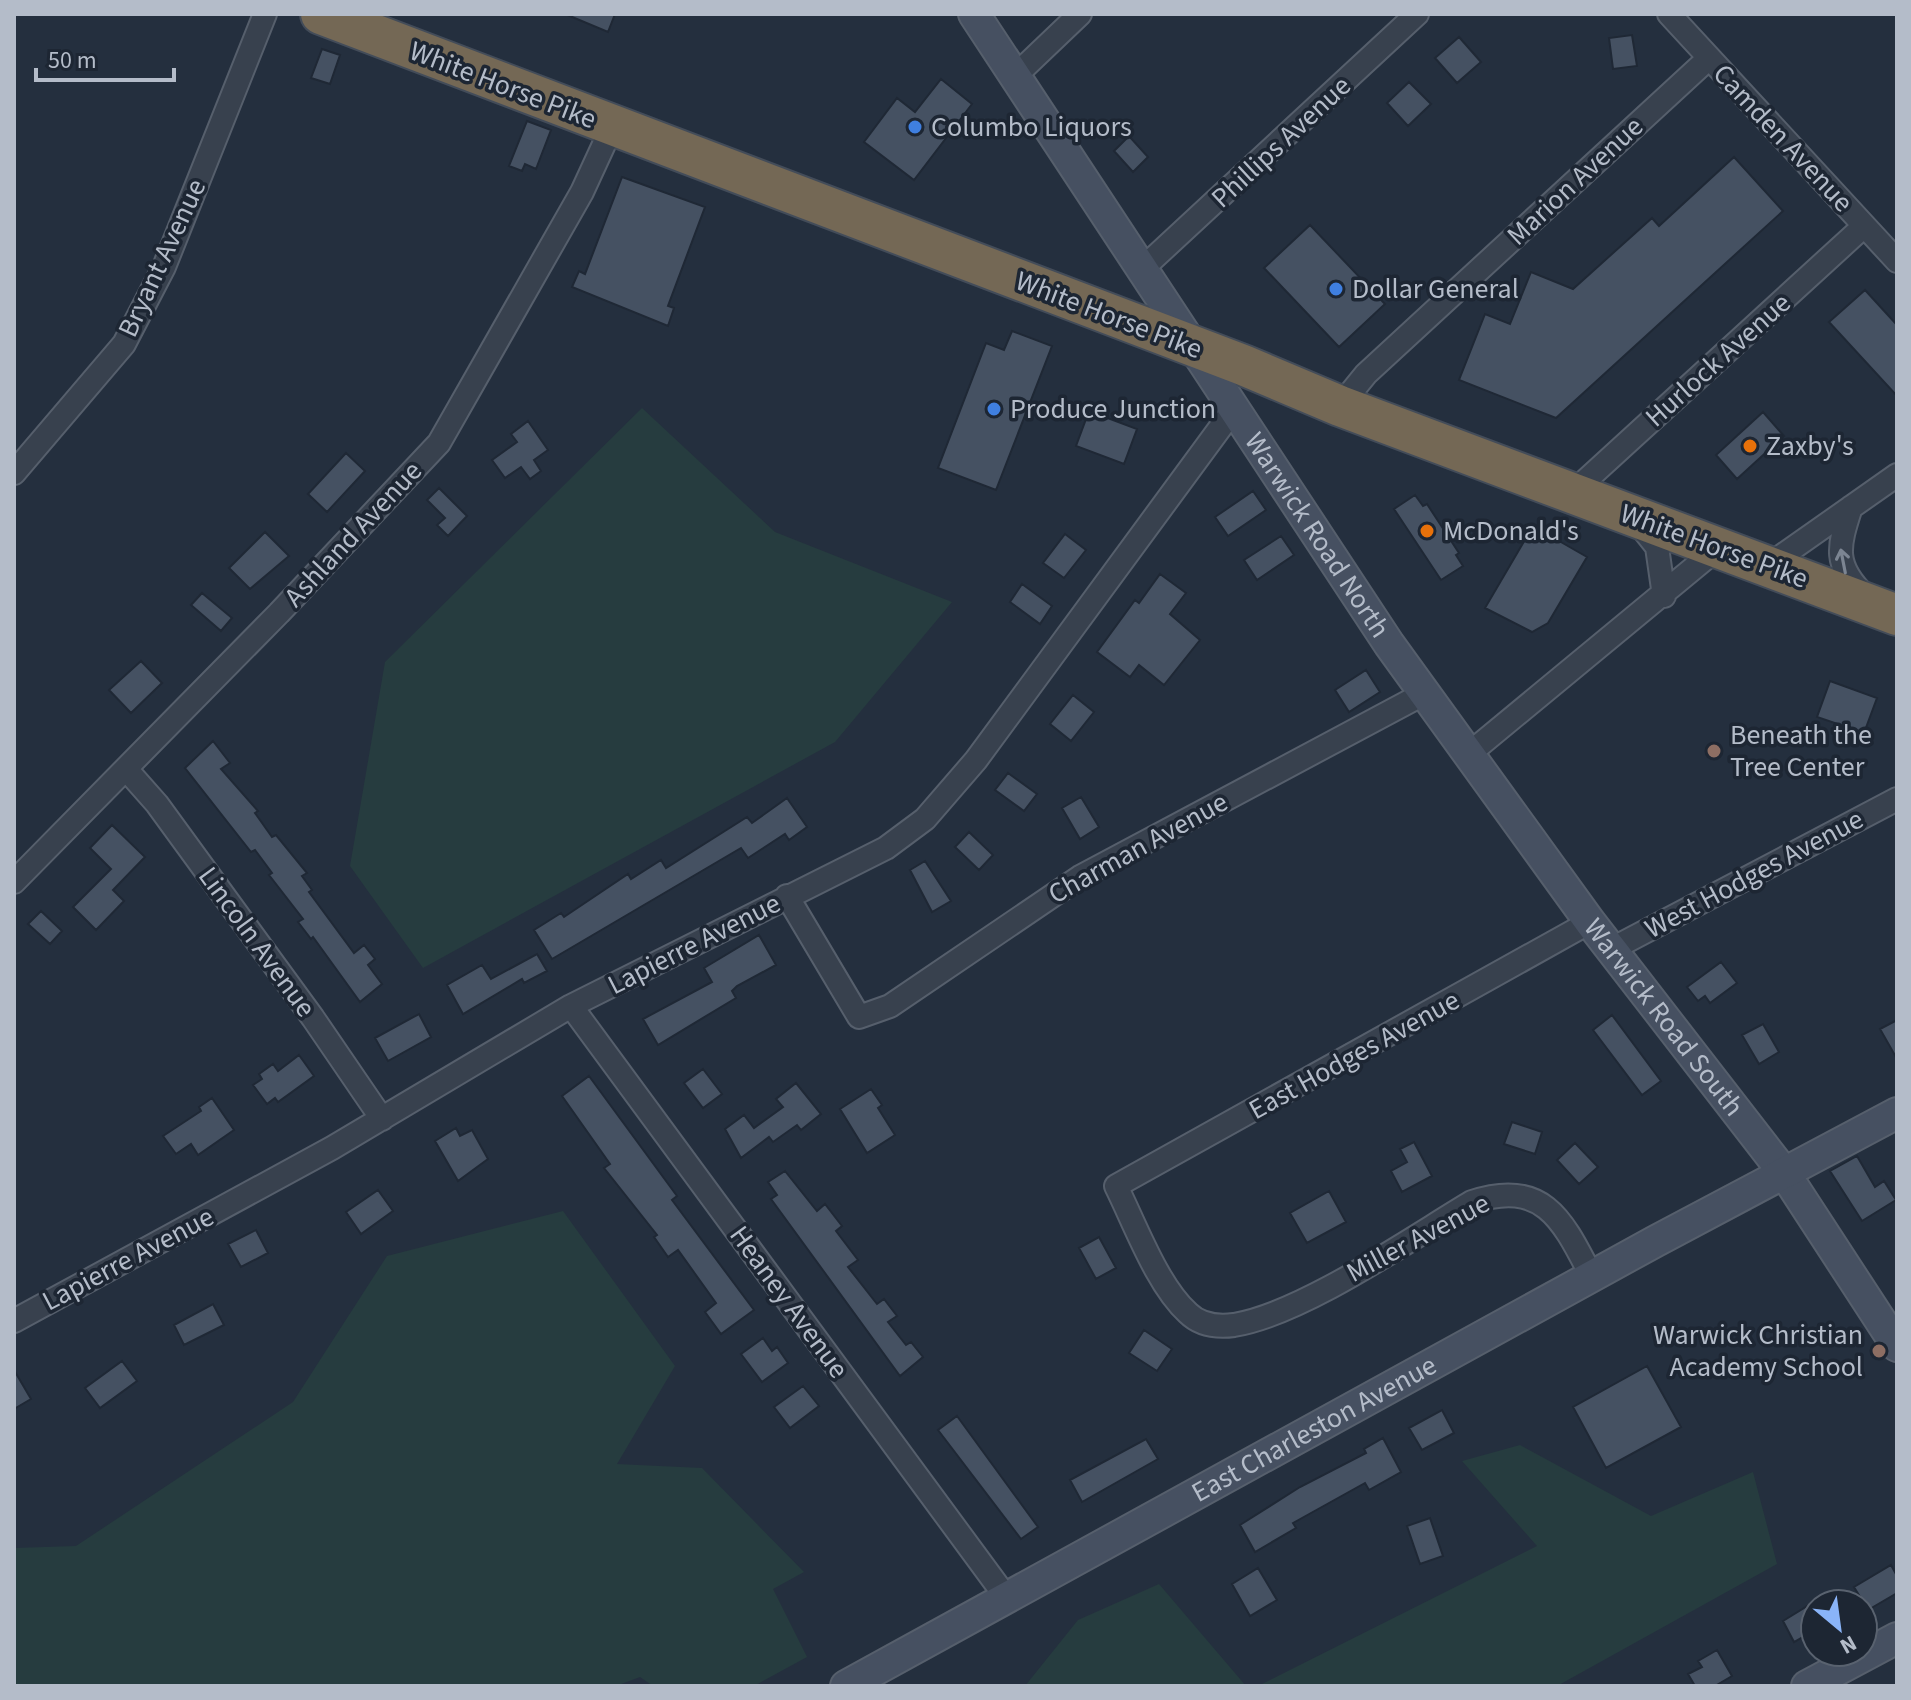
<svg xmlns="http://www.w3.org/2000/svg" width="1911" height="1700" font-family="'Source Sans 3',sans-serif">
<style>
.green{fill:#263c3f}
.building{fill:#455162;stroke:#1f2835;stroke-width:2}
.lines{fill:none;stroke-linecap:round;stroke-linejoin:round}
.street-casing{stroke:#565f6c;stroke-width:26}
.secondary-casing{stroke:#565f6c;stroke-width:34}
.highway-casing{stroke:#434c59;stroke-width:44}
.street{stroke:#38414e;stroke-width:22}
.secondary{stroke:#465061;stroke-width:30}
.highway{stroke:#746855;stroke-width:40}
.oneway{stroke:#7c8592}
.shop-dot{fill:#3f7fe0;stroke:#1d2633;stroke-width:3}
.food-dot{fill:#e8710a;stroke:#1d2633;stroke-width:3}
.education-dot{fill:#8d6e63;stroke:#1d2633;stroke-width:3}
.labels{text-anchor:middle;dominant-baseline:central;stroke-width:7;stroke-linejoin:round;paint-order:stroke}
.street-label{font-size:28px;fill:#b4bcc9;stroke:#1d2633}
.poi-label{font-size:28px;fill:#b4bcc9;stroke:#1d2633;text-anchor:start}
</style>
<rect width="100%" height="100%" fill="#242f3e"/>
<path class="green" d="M642,408l133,124 177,70 -117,140 -412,226 -73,-102 35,-204z
M563,1211l112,155 -58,98 85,4 102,104 -31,17 34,68 -53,29h-101l-13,-9 -24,9h-602v-138l62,-2 217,-144 94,-146z
M1520,1445l131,71 102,-44 24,92 -220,122h-299l279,-140 -75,-85z
M1159,1584l87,102h-221l53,-66z"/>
<path class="building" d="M565,14h50l-7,18z
M1632,35l5,31 -24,3 -4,-31z
M1459,37l22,25 -24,21 -22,-25z
M322,49l18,6 -10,29 -19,-6z
M941,79l31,25 -58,76 -50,-38 33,-44 18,14z
M1409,82l22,22 -23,22 -21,-23z
M527,121l24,9 -15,39 -11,-5 -3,7 -13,-5z
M1129,136l19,21 -15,15 -19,-21z
M1734,157l49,54 -227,207 -97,-38 26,-66 25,10 21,-52 42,17 79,-71 7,8z
M622,177l83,30 -37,99 6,2 -6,18 -96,-39 7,-16 6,3z
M1310,225l75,79 -46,43 -75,-79z
M1865,290l32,35v71l-68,-74z
M1012,331l40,15 -56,144 -58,-22 48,-125 18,7z
M1089,411l48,18 -13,35 -48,-18z
M1763,412l21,24 -47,43 -21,-24z
M528,421l20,29 -14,10 7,11 -11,8 -9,-12 -16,11 -13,-18 25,-18 -6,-8z
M346,453l19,18 -38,41 -19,-18z
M439,488l28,28 -19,20 -11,-11 8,-7 -18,-18z
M1253,491l13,19 -38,26 -13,-19z
M1415,495l8,11 4,-2 32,49 -3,2 7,11 -22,14 -47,-71z
M1533,526l54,31 -39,66 -16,9 -47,-24z
M265,532l24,24 -39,33 -21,-21z
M1065,534l21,16 -22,28 -21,-15z
M1281,536l13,19 -37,25 -13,-20z
M1160,574l26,19 -16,21 30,26 -36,45 -25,-20 -9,12 -33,-25 38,-52 4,3z
M1022,584l30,22 -12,18 -30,-22z
M202,593l30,25 -11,13 -30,-26z
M141,661l21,22 -31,30 -22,-23z
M1366,670l14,22 -31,20 -14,-22z
M1830,681l47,17 -13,35 -47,-16z
M1073,695l21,17 -23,29 -21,-17z
M213,741l17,22 -9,6 37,42 -3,2 17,24 4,-2 31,38 -5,3 10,14 -3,2 45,61 10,-8 11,14 -7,6 14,19 -22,18 -47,-65 -2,2 -13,-17 5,-3 -34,-44 3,-2 -17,-23 -4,2 -66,-84z
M1008,773l29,21 -13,17 -29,-21z
M1081,797l18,30 -19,12 -18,-31z
M787,798l20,29 -18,13 -4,-6 -37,24 -7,-10 -189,111 -18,-29 27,-17 3,4 64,-43 3,5 30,-19 5,8 81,-51 5,6z
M112,825l33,32 -32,33 11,11 -28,29 -23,-23 38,-38 -21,-21z
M969,832l24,23 -14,15 -24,-23z
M925,861l26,40 -19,11 -22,-42z
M41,911l21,20 -12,13 -22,-20z
M759,935l17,30 -39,21 -5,5 4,7 -78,47 -15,-26 69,-37 -8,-14z
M537,954l10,17 -23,12 -2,-4 -59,35 -16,-29 35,-20 9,14z
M1721,962l16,21 -27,20 -5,-7 -7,5 -11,-14z
M419,1014l12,23 -43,24 -13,-23z
M1612,1015l49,66 -19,14 -49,-65z
M1897,1020v39l-17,-30z
M1763,1024l16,28 -20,12 -17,-29z
M299,1055l15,21 -36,26 -3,-4 -8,6 -14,-19 9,-6 -3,-5 14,-10 5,7z
M703,1069l19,25 -19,14 -19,-25z
M589,1076l88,120 -5,4 82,110 -33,24 -16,-22 11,-9 -38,-53 -10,7 -14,-20 3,-2 -53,-67 6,-4 -48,-68z
M796,1083l25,31 -20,16 -4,-5 -24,17 -4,-5 -28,21 -16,-29 19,-14 10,13 29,-21 -7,-8z
M871,1089l11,16 -4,3 17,27 -28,18 -27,-44z
M212,1098l22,32 -36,25 -7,-11 -15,10 -13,-18 38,-25 -2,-4z
M1512,1122l30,10 -7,22 -31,-10z
M456,1128l4,8 12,-6 16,29 -30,22 -23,-40z
M1414,1142l18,34 -30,16 -11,-21 16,-9 -7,-13z
M1575,1143l23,24 -19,17 -22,-24z
M1857,1156l18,31 9,-6 12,19 -34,21 -32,-50z
M785,1171l32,40 8,-7 17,22 -6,5 22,29 -10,7 29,37 7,-5 13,17 -9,6 18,23 5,-3 12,15 -23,19 -129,-177 6,-4 -9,-13z
M378,1190l15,21 -32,23 -15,-22z
M1329,1191l17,31 -39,21 -17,-30z
M256,1230l12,23 -27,14 -13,-23z
M1099,1237l17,31 -20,11 -17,-31z
M213,1304l11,21 -40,20 -10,-20z
M1144,1330l28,19 -15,22 -28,-18z
M763,1338l9,13 5,-4 11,16 -26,19 -21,-28z
M122,1361l15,20 -37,27 -15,-20z
M1647,1366l34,61 -75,41 -33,-61z
M14,1370l17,29 -17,10z
M803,1386l16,20 -29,22 -16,-21z
M1442,1410l12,23 -32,17 -13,-22z
M957,1416l81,111 -17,12 -83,-109z
M1383,1438l18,34 -32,18 -4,-7 -72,40 3,5 -41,24 -15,-27 60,-38 66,-34 -2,-4z
M1146,1439l12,20 -76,43 -12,-22z
M1430,1518l13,38 -23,8 -13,-38z
M1891,1565l6,11v17l-29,17 -14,-23z
M1258,1568l19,32 -27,16 -18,-32z
M1809,1605l6,10v15l-21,12 -11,-21z
M1717,1650l15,26 -17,10h-20l-7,-12 14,-7 -4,-6z"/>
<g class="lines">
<g class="street-casing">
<path id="street" d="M1669,14l228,247
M1015,76l65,-62
M1142,269l275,-255
M1340,406l26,-32 343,-316
M14,473l110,-129 40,-77 101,-253
M1572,493l292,-267
M1851,507c-13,40 -18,58 14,89
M1638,523l19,24 7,49
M1769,565l128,-90
M1470,753l248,-205
M126,769l31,35 156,214 69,101
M14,882l265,-269 160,-170 143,-251 30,-65
M787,896l72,121 31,-11 190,-129 345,-184
M1590,922l-474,264c19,38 41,99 72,127 12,12 30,14 46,12 68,-11 176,-86 238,-123 72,-24 91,19 120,75
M1612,949l285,-150
M571,1006l435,591
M14,1321l318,-173 239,-142 315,-158 39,-29 51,-59 258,-351"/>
</g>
<g class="secondary-casing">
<g id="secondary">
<path id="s1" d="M974,14l415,630 201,278 195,252 112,172"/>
<path id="s2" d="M846,1686l810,-445 241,-128"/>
<path d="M1807,1686l90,-48"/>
</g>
</g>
<g class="highway-casing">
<path id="highway" d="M321,14l922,351 97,41 557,209"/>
</g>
<use href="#street" class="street"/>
<use href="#secondary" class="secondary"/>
<use href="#highway" class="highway"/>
</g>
<defs><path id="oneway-shaft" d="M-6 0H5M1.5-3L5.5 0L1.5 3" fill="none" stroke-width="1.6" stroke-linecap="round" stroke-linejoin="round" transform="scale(2)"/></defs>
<use class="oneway" href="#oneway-shaft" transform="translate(1843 561) rotate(-101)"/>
<g class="shop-dot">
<circle cx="915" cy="127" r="8"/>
<circle cx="1336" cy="289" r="8"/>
<circle cx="994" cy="409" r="8"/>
</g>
<g class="food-dot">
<circle cx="1750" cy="446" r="8"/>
<circle cx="1427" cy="531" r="8"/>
</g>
<g class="education-dot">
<circle cx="1714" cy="751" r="8"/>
<circle cx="1879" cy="1351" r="8"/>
</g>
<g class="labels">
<g class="street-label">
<text transform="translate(503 85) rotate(21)">White Horse Pike</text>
<text transform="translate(1783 138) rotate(47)">Camden Avenue</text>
<text transform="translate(1281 142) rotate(-43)">Phillips Avenue</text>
<text transform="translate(1575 181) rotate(-43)">Marion Avenue</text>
<text transform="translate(162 258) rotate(-65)">Bryant Avenue</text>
<text transform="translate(1109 315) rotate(21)">White Horse Pike</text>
<text transform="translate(1718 360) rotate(-42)">Hurlock Avenue</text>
<text transform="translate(353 534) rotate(-47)">Ashland Avenue</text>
<text stroke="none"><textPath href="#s1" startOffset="624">Warwick Road North</textPath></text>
<text transform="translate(1714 546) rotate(20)">White Horse Pike</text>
<text transform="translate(1138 848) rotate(-29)">Charman Avenue</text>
<text transform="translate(1754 874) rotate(-28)">West Hodges Avenue</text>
<text transform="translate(257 942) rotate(54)">Lincoln Avenue</text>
<text transform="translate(694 944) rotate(-27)">Lapierre Avenue</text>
<text stroke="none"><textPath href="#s1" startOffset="1218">Warwick Road South</textPath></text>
<text transform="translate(1354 1055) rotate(-29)">East Hodges Avenue</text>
<text transform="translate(1418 1238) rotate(-28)">Miller Avenue</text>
<text transform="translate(128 1259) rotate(-28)">Lapierre Avenue</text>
<text transform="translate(789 1302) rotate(54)">Heaney Avenue</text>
<text stroke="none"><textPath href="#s2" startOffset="534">East Charleston Avenue</textPath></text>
</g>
<g class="poi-label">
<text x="931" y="127">Columbo Liquors</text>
<text x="1352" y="289">Dollar General</text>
<text x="1010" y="409">Produce Junction</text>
<text x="1766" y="446">Zaxby's</text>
<text x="1443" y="531">McDonald's</text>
<text x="1730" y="735">Beneath the<tspan x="1730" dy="32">Tree Center</tspan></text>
<text x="1863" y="1335" text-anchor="end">Warwick Christian<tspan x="1863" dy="32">Academy School</tspan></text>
</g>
</g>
<rect width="1911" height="1700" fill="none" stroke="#b4bcc9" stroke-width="32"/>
<g transform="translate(1839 1628) rotate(151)"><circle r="38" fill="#1d2633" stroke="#59626f" stroke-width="2"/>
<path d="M0-6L14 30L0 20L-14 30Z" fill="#8ab4f8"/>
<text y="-12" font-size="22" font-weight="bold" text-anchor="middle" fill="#b4bcc9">N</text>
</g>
<path d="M36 68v12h138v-12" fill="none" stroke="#b4bcc9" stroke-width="4"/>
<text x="48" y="68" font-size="24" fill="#b4bcc9" stroke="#1d2633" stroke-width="6" paint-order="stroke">50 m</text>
</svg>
